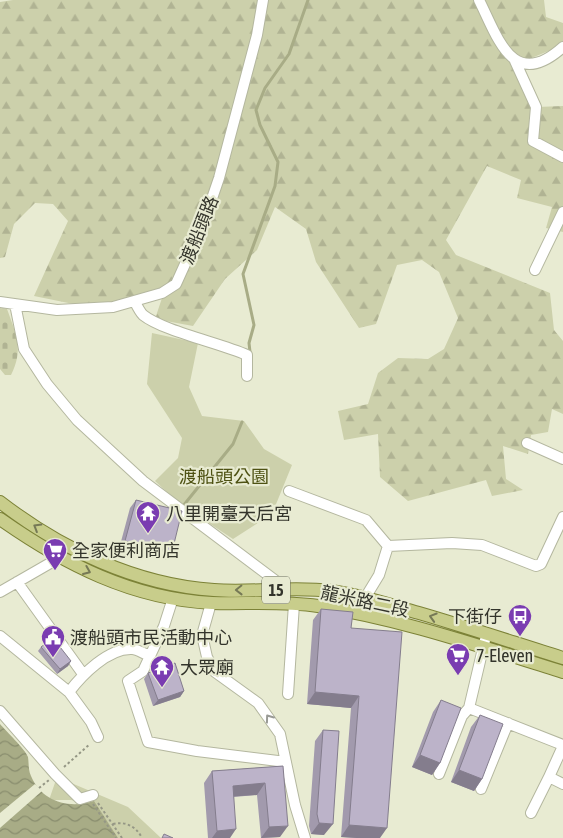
<svg xmlns="http://www.w3.org/2000/svg" width="563" height="838" font-family="'Asap Condensed','Noto Sans TC',sans-serif">
<style>
.green{fill:#ccd0ab}
.forest{fill:url(#forest-firs)}
.cemetery{fill:url(#cemetery-stones)}
.water{fill:url(#water-waves)}
.pier{fill:#e8ebd2}
.lines{fill:none;stroke-linecap:round;stroke-linejoin:round}
.stream{stroke:#a8ac86;stroke-width:3}
.minor-casing{stroke:#b4b79f;stroke-width:12}
.major-casing{stroke:#7c8237;stroke-width:14}
.path{stroke:#959785;stroke-width:2;stroke-dasharray:2.5 2.5;stroke-linecap:butt}
.minor{stroke:#fff;stroke-width:10}
.major{stroke:#c8cd8b;stroke-width:12}
.wall{fill:#a29aad}
.shaded-wall{fill:#847d8d}
.building{fill:#bcb3c9;stroke:#847d8d}
.oneway{stroke:#767956}
.oneway2{stroke:#999a95}
.labels{text-anchor:middle;dominant-baseline:central;stroke-width:4.5;stroke-linejoin:round;paint-order:stroke}
.shield{fill:#e8ebd2;stroke:#696b5d;stroke-width:1}
.shield-label{font-size:16px;font-weight:bold;fill:#33342b}
.street-label{font-size:18px;fill:#33342b;stroke:#e8ebd2}
.park-label{font-size:18px;fill:#4e5213;stroke:#e8ebd2}
.poi-label{font-size:18px;fill:#33342b;stroke:#e8ebd2;text-anchor:start}
</style>
<defs>
<pattern id="forest-firs" width="22" height="20" patternUnits="userSpaceOnUse" patternTransform="scale(1.25)"><rect width="22" height="20" fill="#ccd0ab"/><path d="M5 1l3.5 6h-7zM16 11l3.5 6h-7z" fill="#b0b393"/></pattern>
<pattern id="cemetery-stones" width="16" height="16" patternUnits="userSpaceOnUse" patternTransform="scale(1.25)"><rect width="16" height="16" fill="#ccd0ab"/><path d="M2 7V4a2 2 0 0 1 4 0v3zM10 15v-3a2 2 0 0 1 4 0v3z" fill="#b0b393"/></pattern>
<pattern id="water-waves" width="16" height="10" patternUnits="userSpaceOnUse" patternTransform="scale(1.25)"><rect width="16" height="10" fill="#a8ac86"/><path d="M0 5q4-4 8 0t8 0" fill="none" stroke="#898d6e"/></pattern>
</defs>
<rect width="100%" height="100%" fill="#e8ebd2"/>
<path class="green" d="M152,333l46,10 -9,44 13,29 42,5 20,28 28,16 -20,49 -39,25 -53,-35 -25,-23 23,-23 4,-20 -35,-54z
M57,777l71,30 33,31h-52l-17,-33 -21,-5h-22z"/>
<path class="forest" d="M13,0h531l2,17 17,6v22l-46,19 20,43 26,-1v126l-17,-4 6,-21 -35,-9 4,-18 -34,-14 -41,74 10,15 94,38 4,37 9,11v73l-11,-5 -4,23 -17,3 -3,19 -25,-8 3,33 17,11 -31,6 -6,-16 -78,21 -28,-24 -2,-43 -34,6 -6,-29 30,-7 10,-31 20,-15 30,1 16,-10 14,-31 -19,-46 -17,-12 -25,5 -21,59 -17,4 -43,-66 -10,-33 -31,-22 -18,43 -32,29 -32,47 -38,-7 11,-33 -38,14 -40,7 -54,-11 34,-75 -15,-17 -18,-1 -21,21 -9,33 -5,1v-256z"/>
<path class="cemetery" d="M0,308l7,1c9,25 17,41 4,66h-6l-5,-6z"/>
<path class="water" d="M0,724c6,7 25,25 28,33 1,6 0,13 3,19 11,26 38,33 63,25l24,37h-118z"/>
<path class="pier" d="M35,784l7,7 -42,37v-15z"/>
<g class="lines">
<path class="stream" d="M250,352l-1,-9 5,-18 -11,-51 32,-88 3,-24 -18,-37 -4,-15 9,-22 24,-34 19,-54
M183,506l50,-62 9,-22"/>
<g class="minor-casing">
<path id="minor" d="M479,0c19,38 34,92 84,47
M515,61l21,46 -3,34 30,16
M535,270l28,-58
M0,302l57,8 56,-3 49,-14 14,-9 28,-62 15,-44 38,-143 6,-35
M135,302c2,4 5,10 8,13 20,16 77,28 104,40v21
M15,304l9,45 23,35 30,36 66,61 145,109
M527,443l36,16
M289,491l77,29 22,26
M17,582l66,92
M0,592l59,-34
M173,598l-9,28 -21,45 -15,10 20,61 49,9 89,11
M365,598l14,-23 9,-29 64,-3 30,2 54,21 5,-2 22,-47
M211,603l-9,32 5,22 8,15 43,31 22,31 15,71 10,33
M0,636l69,56 22,30 7,15
M69,692c13,-17 39,-44 63,-43 5,0 12,5 18,7
M288,694l6,-90
M469,708l94,37
M0,711l55,63 25,25 13,-4
M563,746l-14,31 14,7
M439,774l23,-58 7,-8 16,-68
M481,789l27,-66
M531,813l18,-36"/>
</g>
<g class="major-casing">
<path id="major" d="M0,502c61,47 136,83 214,88 38,3 78,-4 117,1 30,4 59,14 88,22 48,14 96,30 144,45
M0,519c64,45 132,80 212,84 35,1 71,-2 106,3 84,13 164,41 245,66"/>
</g>
<path class="path" d="M64,767l26,-23
M39,788l10,-8
M98,803l24,35
M93,804l23,34
M113,824c12,-3 23,2 29,14"/>
<use href="#minor" class="minor"/>
<use href="#major" class="major"/>
</g>
<path class="wall" d="M136,500l30,60 -47,-11 11,-41z
M321,609l30,19 29,210h-23l-16,-1 10,-129 -44,-4 6,-84z
M41,647l30,14 -3,5 -11,8 -19,-23z
M148,673l36,18 -4,6 -27,9 -9,-27z
M441,700l-1,63 -8,12 -20,-8 21,-55z
M480,715l2,64 -8,12 -23,-9 20,-55z
M323,730l1,105 -13,-1 -2,-8 6,-85z
M283,766l-3,71 -19,1 -4,-43 -23,2 -4,41h-22l-4,-55 8,-12z"/>
<path class="shaded-wall" d="M125,541l47,11 -6,8 -47,-11z
M71,661l-3,5 -11,8 3,-5z
M184,691l-4,6 -27,9 5,-6z
M315,692l44,4 -8,12 -44,-4z
M420,755l20,8 -8,12 -20,-8z
M459,770l23,9 -8,12 -23,-9z
M265,783l-8,12 -32,2 8,-11z
M319,823l14,1 -9,11 -13,-1z
M349,825l38,3 -7,10h-23l-16,-1z
M288,826l-8,11 -19,1 8,-11z
M236,829l-6,9h-18l5,-7z"/>
<path class="building" d="M136,500l46,11 -10,41 -47,-11z
M321,609l32,3 -2,16 51,4 -15,196 -38,-3 10,-129 -44,-4z
M53,638l18,23 -11,8 -19,-22z
M175,663l9,28 -26,9 -10,-27z
M441,700l20,8 -21,55 -20,-8z
M480,715l23,9 -21,55 -23,-9z
M323,730l16,1 -6,93 -14,-1 -2,-9z
M283,766l5,60 -19,1 -4,-44 -32,3 3,43 -19,2 -5,-60z
M164,834l9,4h-11z"/>
<defs><path id="oneway-chevron" d="M-2-3.5L2.5 0L-2 3.5" fill="none" stroke-width="1.6" stroke-linecap="round" stroke-linejoin="round" transform="scale(1.25)"/></defs>
<g class="oneway">
<use href="#oneway-chevron" transform="translate(37 527) rotate(-149)"/>
<use href="#oneway-chevron" transform="translate(87 571) rotate(23)"/>
<use href="#oneway-chevron" transform="translate(239 590) rotate(179)"/>
<use href="#oneway-chevron" transform="translate(433 617) rotate(-163)"/>
</g>
<use class="oneway2" href="#oneway-chevron" transform="translate(269 718) rotate(-126)"/>
<defs>
<g id="temple-pin" transform="scale(1.25)"><path d="M0 17L-7.5 6A9.5 9.5 0 1 1 7.5 6Z" fill="#7a3cb1" stroke="#e8ebd2"/><path d="M0-6L5-2H3V0L6.5 2.5H4V6H1.5V3h-3V6H-4V2.5H-6.5L-3 0V-2H-5Z" fill="#fff"/></g>
<g id="supermarket-pin" transform="scale(1.25)"><path d="M0 17L-7.5 6A9.5 9.5 0 1 1 7.5 6Z" fill="#7a3cb1" stroke="#e8ebd2"/><path d="M-6-5.5h2.5l.6 2H6L4.5 2H-2.5L-4.4-4H-6ZM-1.5 3.2a1.3 1.3 0 1 0 .1 0ZM3 3.2a1.3 1.3 0 1 0 .1 0Z" fill="#fff"/></g>
<g id="bus-pin" transform="scale(1.25)"><path d="M0 17L-7.5 6A9.5 9.5 0 1 1 7.5 6Z" fill="#7a3cb1" stroke="#e8ebd2"/><path d="M-5-6H5V4H4V6H2V4H-2V6H-4V4H-5ZM-3.5-4V0h7V-4ZM-3.5 1.2v1.5H-2V1.2ZM2 1.2v1.5H3.5V1.2Z" fill="#fff"/></g>
<g id="civic-pin" transform="scale(1.25)"><path d="M0 17L-7.5 6A9.5 9.5 0 1 1 7.5 6Z" fill="#7a3cb1" stroke="#e8ebd2"/><path d="M-.6-6.5H3V-4.5H.6V-3L4-1V1h2V6H-6V1h2V-1L-.6-3ZM-1.2 2.5V6h2.4V2.5Z" fill="#fff"/></g>
</defs>
<g fill-rule="evenodd">
<use href="#temple-pin" x="148" y="513"/>
<use href="#supermarket-pin" x="55" y="550"/>
<use href="#bus-pin" x="520" y="616"/>
<use href="#civic-pin" x="53" y="637"/>
<use href="#supermarket-pin" x="458" y="655"/>
<use href="#temple-pin" x="162" y="667"/>
</g>
<g class="labels">
<rect class="shield" x="262" y="576.5" width="28" height="27" rx="4"/>
<g class="shield-label">
<text x="276" y="590">15</text>
</g>
<g class="street-label">
<text transform="translate(199 230) rotate(-68)">渡船頭路</text>
<text transform="translate(365 601) rotate(12)">龍米路二段</text>
</g>
<g class="park-label">
<text x="224" y="476">渡船頭公園</text>
</g>
<g class="poi-label">
<text x="166" y="513">八里開臺天后宮</text>
<text x="72" y="550">全家便利商店</text>
<text x="502" y="616" text-anchor="end">下街仔</text>
<text x="70" y="637">渡船頭市民活動中心</text>
<text x="476" y="655">7-Eleven</text>
<text x="180" y="667">大眾廟</text>
</g>
</g>
</svg>
